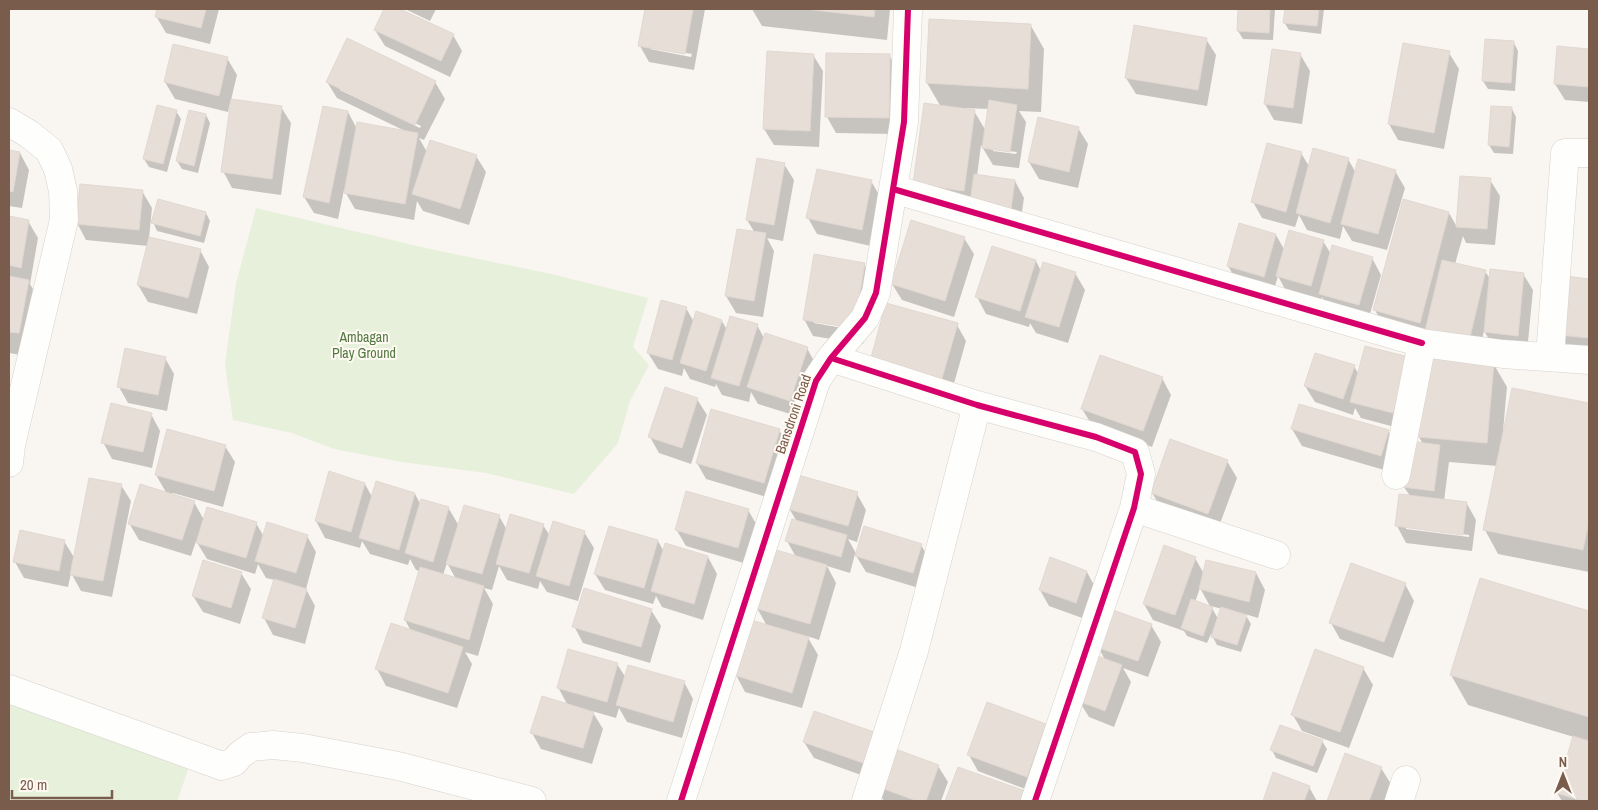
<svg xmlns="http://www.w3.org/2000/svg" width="1598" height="810" font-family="'Archivo Narrow',sans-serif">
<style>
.green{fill:#e7f0db}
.shadow{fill:#0003;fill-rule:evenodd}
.building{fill:#e6ded7;stroke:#e2d8d2}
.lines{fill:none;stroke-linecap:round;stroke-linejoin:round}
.minor-casing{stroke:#d7d1cb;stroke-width:29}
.minor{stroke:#fefefd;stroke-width:28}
.cycleway-casing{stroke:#fffaf3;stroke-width:9}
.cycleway{stroke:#d6006c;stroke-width:6}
.labels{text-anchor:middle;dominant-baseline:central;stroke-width:4;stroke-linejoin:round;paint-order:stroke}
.park-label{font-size:14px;fill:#537a41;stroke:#fffaf3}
.street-label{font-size:14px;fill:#7a5c4d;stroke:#fffaf3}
</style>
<rect width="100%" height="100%" fill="#f9f5f0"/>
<path class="green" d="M256,208l174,41 121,25 97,24 -15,49 16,18 -19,36 -12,42 -44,51 -88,-21 -84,-11 -68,-13 -42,-16 -59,-13 -8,-56 11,-80z
M9,690l183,69 -15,42h-168z"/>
<path class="shadow" d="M158,9h61l-9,35 -44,-11 -10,-17z
M385,9h12l56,26 9,16 -12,26 -65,-31 -10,-16z
M405,9h31l-6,12z
M646,9h59l-11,61 -45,-8 -9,-16zM650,47l42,7 -1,3 -41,-8z
M752,9h138l-3,31 -125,-14z
M1239,9h36l-2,31 -30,-1 -5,-8z
M1286,9h38l-3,25 -32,-4 -5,-8z
M1031,26l13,23 -3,63 -22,-1 7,11 -7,46 -26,-3 -12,-20 -4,31 38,5 9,17 -5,34 -95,-32 17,-93 -14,-24zM962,108l27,1 -3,22 -12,-20 -12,-1zM993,149l24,3 -1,2 -23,-3z
M1206,39l10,16 -9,51 -71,-12 -10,-16z
M1514,43l4,8 -3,40 -27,-2 -5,-8z
M1558,48l31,2v52l-24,-2 -10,-16z
M1449,53l10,16 -15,80 -46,-9 -9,-16z
M1300,54l10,17 -8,53 -28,-4 -9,-16z
M813,55l10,16 -4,76 -45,-2 -10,-16z
M889,55l9,16 -1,63 -61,-1 -9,-16z
M227,58l10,17 -6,25 50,7 10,16 -10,72 -49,-7 -9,-17 9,-68h-2l-2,9 -53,-13 -10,-17z
M327,82h108l10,17 -21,41 -5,-2 8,14 49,4 10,16 -17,53 -46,-14 -6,-10 -3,19 -59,-11 -11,-19 -6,29 -24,-6 -10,-16 44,-85 9,17 50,3 -70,-34zM340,87l81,39 -1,2 -80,-38z
M1512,109l4,8 -3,37 -19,-1 -5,-8z
M176,111l5,8 -14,53 -18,-5 -5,-8z
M206,115l4,8 -12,50 -16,-4 -5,-8z
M1078,128l10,16 -10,44 -39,-9 -10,-17z
M9,152l11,1 9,17 -7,38 -13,-2z
M1301,153l9,15 38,-9 8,14 39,-2 10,17 -18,62 -35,-9 -9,-15 -3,13 -33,-9 -8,-15 -4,12 -33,-9 -9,-16z
M784,164l10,16 -11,61 -16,-3 7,13 -11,66 -27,-4 -10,-17 29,-63 -8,-13z
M1461,177l29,3 10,16 -5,49 -29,-2 -3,-7 -8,28 30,7 5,8 33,-5 10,16 -6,62 -32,-3 -11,-18 -6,26 -90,-23 -13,-24 74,-97 8,14z
M871,181l10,17 -10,48 -54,-12 -9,-16z
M142,191l10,17 -3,30 51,12 9,17 -12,47 -49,-12 -10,-17 10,-39 -62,-6 -9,-17z
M206,213l4,8 -6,22 -47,-12 -4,-9z
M9,217l19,4 10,17 -8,46 12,21 -9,52 -24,-4z
M1276,235l9,16 38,-10 8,13 41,4 9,17 -13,46 -38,-11 -8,-13 -1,5 -34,-9 -9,-17 -5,17 -35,-10 -10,-17z
M964,238l10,16 -20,63 -52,-17 -10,-16z
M1036,261l5,10 34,2 10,17 -17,53 -32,-10 -6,-10 -1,4 -43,-13 -9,-17z
M864,264l10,16 -11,64 -50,-8 -9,-17zM814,320l46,8v3l-46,-8z
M1566,278l23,2v73l-19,-2 -9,-16z
M686,308l8,14 28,-1 5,9 30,-5 7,13 43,10 9,17 -16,52 -42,-13 -7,-12 -2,10 -27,-7 -6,-11 -1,3 -25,-8 -6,-11 -2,8 -24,-7 -10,-16z
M957,325l9,16 -17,60 -79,-36z
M165,358l9,16 -7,37 -39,-8 -9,-16z
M1408,358l-6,71 -41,-11 -6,-10 -2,7 -38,-13 -10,-16 49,-20 5,9z
M1493,363l14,24 -4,44h2l8,-42 76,15v168l-91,-18 -13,-24 13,-64 -49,-4 -5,39 23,3 9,16 -4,31 -66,-8 -9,-17 13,-30 -6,-9 19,-43 -4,-7zM1406,526l63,9v2l-63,-8z
M1162,378l9,17 -19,52 -60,-22 -10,-16z
M697,399l10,16 -16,49 -32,-11 -9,-16z
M151,414l9,17 -8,37 -40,-9 -9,-17z
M1292,429l96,2 10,17 -7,24 -89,-26z
M779,430l10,17 -16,52 -67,-20 -9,-16z
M225,446l10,16 -12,45 -50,-14 -1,2 22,7 10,18 52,3 8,14 43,-1 9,16 -10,37 9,17 -10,38 -32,-9 -9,-17 11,-38 -9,-2 -8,-14 -3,10 -48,-15 -11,-18 -5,15 -52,-16 -10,-17 38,-29 -11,-19z
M1227,461l10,17 -19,51 -56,-20 -10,-16z
M365,484l7,13 43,-3 6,11 1,-4 27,8 10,17 40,-10 8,14 36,-5 7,11 34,-4 10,16 -16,53 -31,-9 -7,-11 -2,8 -31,-9 -8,-14 -7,24 -8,-2 9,16 -15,52 -13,-4 7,12 -15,44 -71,-22 -9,-17 34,-38 -6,-11 15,-49 -4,-1 -6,-11 -2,6 -38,-11 -8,-13 -2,7 -35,-10 -9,-17zM447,563l9,16 -13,-4z
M121,485l10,16 -19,96 -31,-6 -10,-18 -3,14 -44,-9 -9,-16 49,-21 11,18z
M857,494l9,16 -9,32 -9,-3 9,16 64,-10 10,17 -9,27 -56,-17 -11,-18 -5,19 -23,-7 9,17 -17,57 -12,-4 11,19 -16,53 -57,-16 -9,-17 31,-49 -10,-18 39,-51 -9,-16 10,-19 -8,-14z
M748,510l10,17 -11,37 -61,-18 -10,-17z
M609,527l49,14 6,11 44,5 9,17 -14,46 -41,-13 -6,-11 -3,8 -48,-14 -10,-16z
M1195,558l9,16 52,-1 9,17 -7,28 -13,-4 6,10 -10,28 -24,-7 -6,-11 -4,9 -20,-7 -3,-5 -31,-11 -9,-16zM1200,588l11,20 -16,-6zM1211,606l11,3 -4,10z
M1087,572l9,17 -11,30 -36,-13 -9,-16z
M241,573l10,16 -11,35 -37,-12 -10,-16z
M1481,580l108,33v188h-27l-5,-8 17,-56 -106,-32 -17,-30z
M1405,584l9,17 -21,57 -53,-19 -9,-16z
M651,610l10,16 -11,37 -67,-20 -9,-17z
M1151,625l10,17 -13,35 -25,-9 8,14 -17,45 -25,-10 -10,-16 26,-41 -7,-14z
M617,664l9,14 58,4 9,17 -11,39 -55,-16 -8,-14 -3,10 -24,-7 11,18 -11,35 -51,-15 -9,-16 36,-27 -10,-19z
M1363,668l10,17 -24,63 -47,-17 -9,-16z
M1045,725l10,16 -19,52 -58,-22 -9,-16z
M873,733l-1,46 -58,-21 -10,-16z
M1322,741l5,8 -10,24 -41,-15 -4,-8z
M1346,755l35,13 10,16 -7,17h-55z
M938,766l10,16 -7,19h-57l-10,-16z
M958,768l72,33h-84z
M1274,774l35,13 8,14h-53z"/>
<path class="building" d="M157,9h49l-5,19 -46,-11z
M384,9h16l54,25 -13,27 -67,-31z
M645,9h48l-8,45 -47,-8z
M805,9h70l-1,8z
M1238,9h32l-1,24 -32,-2z
M1285,9h34l-2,17 -34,-3z
M929,19l102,5 -3,65 -102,-6z
M1134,25l73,13 -9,52 -73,-12z
M347,38l89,43 -21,44 -89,-43z
M1485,39l29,2 -3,42 -29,-2z
M1403,43l47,8 -16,82 -46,-9z
M173,44l55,13 -9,39 -55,-14z
M1557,46l32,3v38l-35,-3z
M1272,49l29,4 -8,55 -29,-4z
M767,51l47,3 -4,77 -47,-2z
M826,53l64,1 -1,64 -64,-1z
M231,99l51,7 -10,73 -51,-7z
M989,100l28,5 -7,47 -28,-4z
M924,103l51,7 -11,81 -51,-7z
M157,105l20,5 -14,54 -20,-5z
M323,106l25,5 -19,92 -26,-6z
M1491,106l21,1 -3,40 -21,-2z
M189,110l17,4 -12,52 -18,-5z
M1038,117l41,10 -10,45 -41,-10z
M357,122l61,11 -13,71 -61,-11z
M430,140l47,15 -17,54 -48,-15z
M1267,143l35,9 -16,60 -35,-10z
M1313,148l36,10 -19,65 -34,-10z
M9,150l11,2 -7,40 -4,-1z
M757,158l28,5 -11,62 -28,-5z
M1358,159l38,11 -18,64 -37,-10z
M817,169l55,11 -10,50 -56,-12z
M974,174l41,6 -5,36 -41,-6z
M1460,176l31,2 -4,51 -31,-2z
M80,184l63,6 -4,40 -63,-6z
M158,199l48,13 -6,24 -49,-13z
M1403,199l46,13 -29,111 -47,-13z
M9,216l20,4 -8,48 -12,-3z
M911,220l54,17 -20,64 -54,-17z
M1239,223l37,11 -12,43 -37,-11z
M737,229l29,4 -12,68 -29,-5z
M1289,230l35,10 -13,46 -35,-10z
M149,237l52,12 -13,49 -51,-13z
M1332,245l41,12 -14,48 -40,-11z
M992,246l44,14 -16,51 -45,-14z
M814,254l51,9 -11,65 -51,-8z
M1442,260l44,10 -17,71 -44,-10z
M1043,262l33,10 -17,55 -34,-10z
M1490,269l34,4 -6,63 -34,-4z
M9,276l20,4 -10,53 -10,-1z
M1565,276l24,3v59l-29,-3z
M661,300l26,7 -15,53 -25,-7z
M886,303l72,20 -18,62 -71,-20z
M696,311l26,9 -16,51 -26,-8z
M730,316l28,8 -19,62 -28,-8z
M765,333l43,14 -18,54 -43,-14z
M1365,346l44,11 -16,56 -43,-11z
M125,348l41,9 -8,38 -41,-8z
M1315,353l40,12 -12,34 -39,-13z
M1100,355l63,22 -20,54 -62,-22z
M1424,356l70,6 -7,81 -69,-6z
M665,387l33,11 -16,50 -34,-11z
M1512,388l77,15v118l-6,29 -100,-20z
M111,403l41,10 -9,39 -42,-9z
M1299,404l90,26 -8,26 -90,-27z
M711,409l69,20 -16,54 -68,-20z
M167,429l59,16 -12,46 -59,-16z
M1170,439l58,21 -20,54 -57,-21z
M1409,441l31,4 -6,46 -31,-4z
M329,471l36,12 -14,49 -36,-11z
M798,475l60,17 -10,34 -60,-17z
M89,478l33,6 -19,97 -33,-6z
M376,481l39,12 -16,57 -40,-12z
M140,484l55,17 -13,39 -54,-16z
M686,491l63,18 -11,39 -63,-18z
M1399,494l68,8 -4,33 -68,-9z
M421,499l28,8 -16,55 -28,-9z
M464,505l36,10 -18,59 -36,-10z
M207,507l50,15 -11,36 -50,-15z
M510,514l34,10 -15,49 -33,-9z
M792,519l55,16 -6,22 -56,-16z
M553,521l32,10 -16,55 -33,-10z
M267,522l41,13 -12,38 -41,-12z
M609,526l49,14 -14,48 -50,-14z
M864,526l58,18 -9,29 -58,-17z
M20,530l45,10 -6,31 -46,-9z
M665,543l43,13 -14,48 -43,-13z
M1164,545l32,12 -21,58 -32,-11z
M773,549l54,16 -17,59 -55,-16z
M1050,557l37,14 -11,32 -37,-13z
M203,560l39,12 -11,36 -39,-12z
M1206,560l50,12 -7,30 -50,-13z
M1351,563l55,20 -22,59 -55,-19z
M420,567l64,19 -15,54 -65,-20z
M1480,578l109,33v106l-139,-42z
M274,579l33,10 -12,39 -33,-10z
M584,588l68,21 -11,38 -69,-20z
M1191,599l22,8 -10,29 -22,-8z
M1221,607l26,8 -10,30 -26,-8z
M1110,609l42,15 -14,37 -42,-14z
M751,620l58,17 -17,56 -58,-18z
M391,623l72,24 -15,46 -73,-24z
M568,649l50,14 -11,39 -50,-14z
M1315,649l49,18 -24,65 -49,-17z
M1095,655l27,10 -17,46 -27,-10z
M628,665l57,16 -12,41 -57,-17z
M542,696l52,16 -11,36 -53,-15z
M987,702l59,22 -19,53 -60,-22z
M814,711l60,21 -11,31 -60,-21z
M1280,725l43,15 -10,26 -43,-16z
M1573,736l16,5v60h-6l-27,-8z
M887,746l52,19 -13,36h-9l-44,-16z
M1345,753l37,14 -13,34h-42z
M958,767l67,24 -3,10h-77z
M1273,772l37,14 -6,15h-41z"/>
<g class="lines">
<g class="minor-casing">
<path id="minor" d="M9,122l20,12 20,16 9,19 5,22 1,29 -53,225 -2,18
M893,189l529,154
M1550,357l15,-204h24
M831,358l146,47 119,32 39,15 6,22 -7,34 -99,293
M1396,475l26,-132 81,11 86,6
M1134,508l142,47
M9,689l213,77 12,-4 6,-7 11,-8 22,-2 30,3 95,18 134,35
M681,801l135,-420 15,-23 34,-40 11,-25 28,-171 4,-113
M866,801l48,-150 63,-246
M1399,801l7,-21"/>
</g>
<use href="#minor" class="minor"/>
<g class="cycleway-casing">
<path id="cycleway" d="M893,189l529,154
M831,358l146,47 119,32 39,15 6,22 -7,34 -99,293
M681,801l135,-420 15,-23 34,-40 11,-25 28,-171 4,-113"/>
</g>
<use href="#cycleway" class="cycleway"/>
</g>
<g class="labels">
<g class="park-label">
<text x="364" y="337">Ambagan<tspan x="364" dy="16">Play Ground</tspan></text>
</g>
<g class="street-label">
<text transform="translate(793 414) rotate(-71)">Bansdroni Road</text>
</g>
</g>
<rect width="1598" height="810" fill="none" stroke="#7a5c4d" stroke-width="20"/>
<g transform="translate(1563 775)" stroke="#fffaf3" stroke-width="4" paint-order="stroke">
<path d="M0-4L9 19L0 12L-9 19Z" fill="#7a5c4d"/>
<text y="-8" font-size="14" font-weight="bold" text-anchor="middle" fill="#7a5c4d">N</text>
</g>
<path d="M12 790v8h100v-8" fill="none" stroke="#7a5c4d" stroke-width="2.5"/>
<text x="20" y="790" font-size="15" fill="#7a5c4d" stroke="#fffaf3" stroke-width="4" paint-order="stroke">20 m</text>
</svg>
